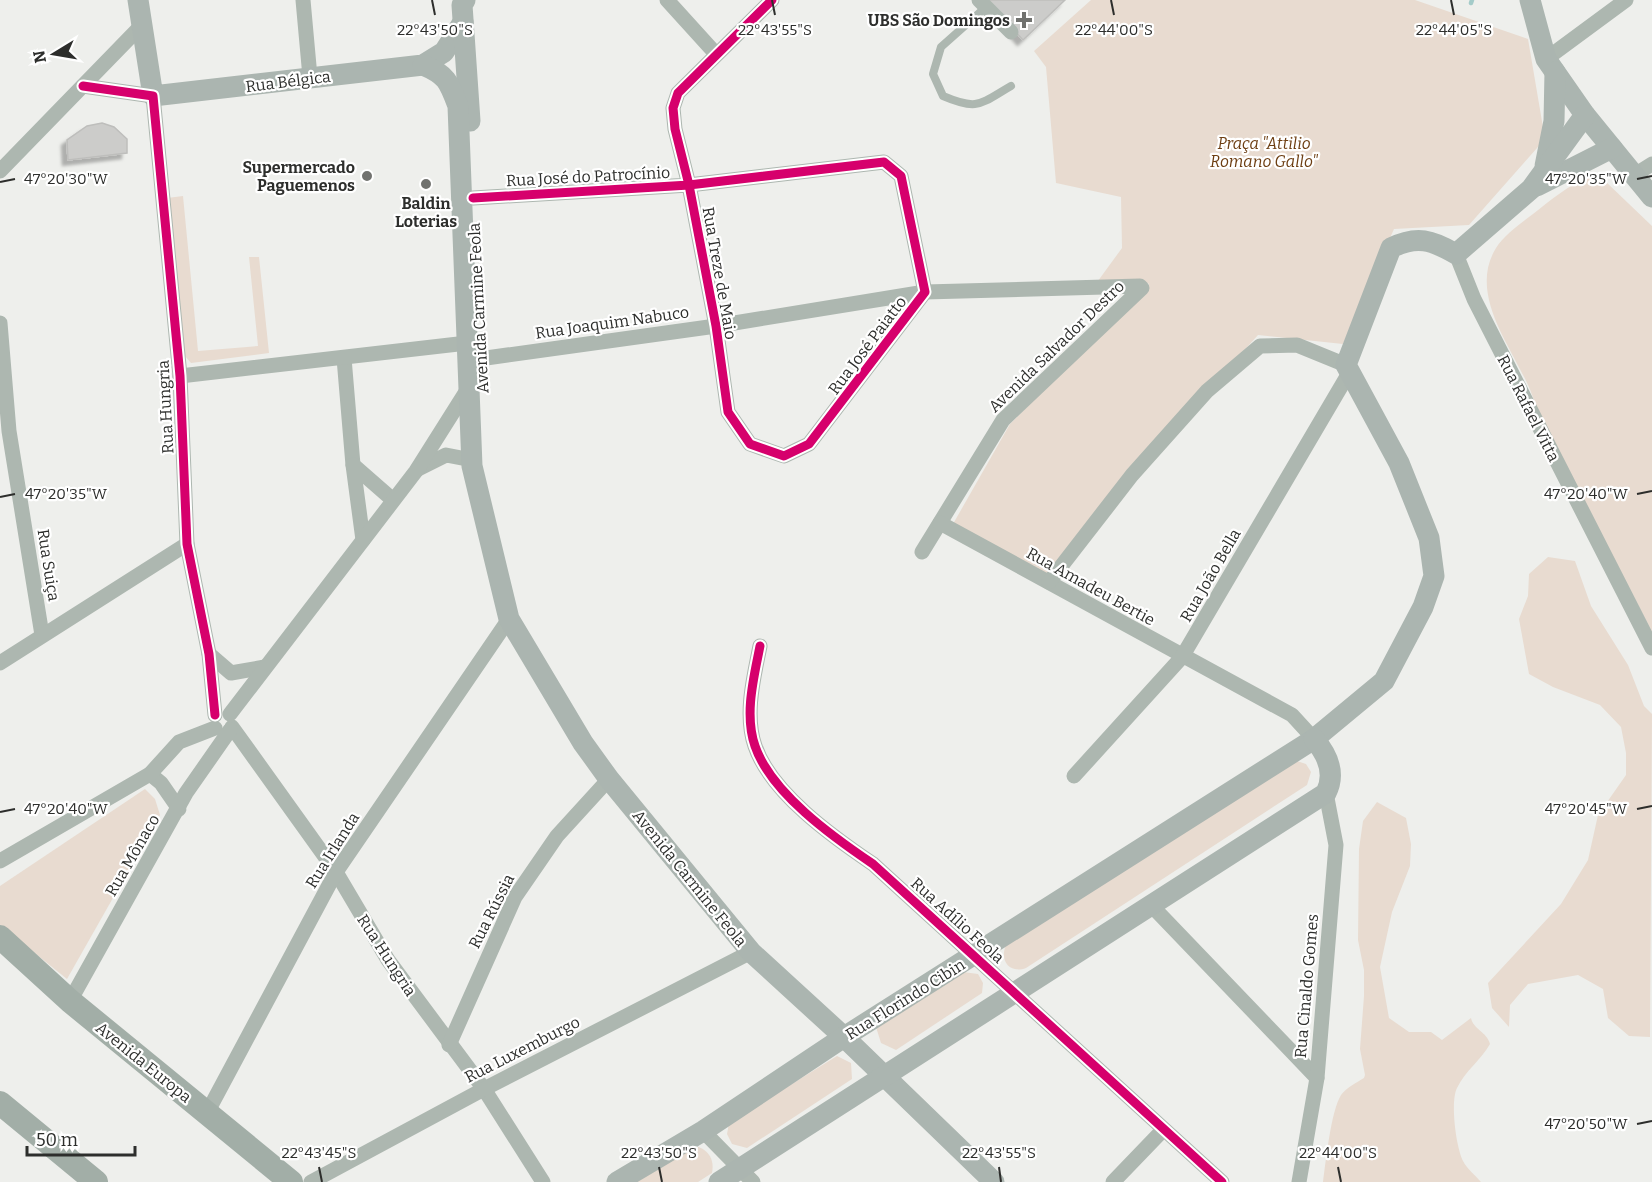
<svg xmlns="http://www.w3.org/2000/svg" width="1652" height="1182" viewBox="0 0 1652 1182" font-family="Bitter,serif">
	<defs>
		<filter id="shadow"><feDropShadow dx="-5.5" dy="5.5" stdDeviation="1.5" flood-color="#0004"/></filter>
	</defs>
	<rect width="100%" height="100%" fill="#eeefec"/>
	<g fill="#e8dbd0">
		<polygon points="1091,0 1415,0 1528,39 1545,139 1469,225 1394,229 1343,344 1258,335 1160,444 1049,582 953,524 1010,424 1149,285 1148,283 1095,285 1122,248 1121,197 1056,183 1046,67 1034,51"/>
		<path d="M1591,177L1604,180L1652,226V632L1539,414C1534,401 1530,387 1523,375C1505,338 1470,290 1496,248C1504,235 1521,223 1533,214C1551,200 1569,184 1591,177Z"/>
		<polygon points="183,196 198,351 258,346 249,257 259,257 269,353 191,363 185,356 167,198"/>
		<polygon points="1548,557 1575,561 1591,606 1628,665 1644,706 1652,714 1650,1037 1629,1036 1608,1018 1603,989 1578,975 1528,984 1510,1005 1509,1027 1492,1008 1488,983 1561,904 1588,860 1598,815 1626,775 1626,753 1621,727 1600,705 1553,687 1529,674 1519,619 1528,596 1529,574"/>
		<path d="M1297,761L1306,764L1311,772L1307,785L1026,968C1010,974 999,961 1006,945Z"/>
		<polygon points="145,789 155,799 160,815 67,979 0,925 0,886"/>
		<path d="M1377,802L1406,818L1411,844L1410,866L1392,912L1380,967L1389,1018L1409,1032H1431L1442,1040L1471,1018C1473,1029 1487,1032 1490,1044C1481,1060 1465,1071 1457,1088C1450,1102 1456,1147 1463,1161C1467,1169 1476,1176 1481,1182H1323C1326,1161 1331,1111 1341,1095C1347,1087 1356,1083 1364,1078L1365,1075L1360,1049L1364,996V970L1358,940L1359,849L1363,821Z"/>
		<polygon points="963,972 978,974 983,983 982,993 896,1050 881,1043 876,1027"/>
		<polygon points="837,1056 851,1063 852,1079 747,1148 732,1144 727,1134 729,1123"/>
		<path d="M692,1145C707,1148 715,1158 712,1173L698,1182H633Z"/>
	</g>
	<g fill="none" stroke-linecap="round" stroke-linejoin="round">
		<polyline stroke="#a4cbc9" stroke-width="4.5" points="1471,3 1472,0"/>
	</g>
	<g fill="#ccccca" stroke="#bebebc" stroke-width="1.5" filter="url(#shadow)">
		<polygon points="987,0 1065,0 1023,40"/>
		<polygon points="102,123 114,127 127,139 127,153 68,160 67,140 87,126"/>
	</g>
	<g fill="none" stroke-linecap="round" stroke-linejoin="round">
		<path stroke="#adb7b0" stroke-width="8" d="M986,7L941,47L933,74L943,96C978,111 980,104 1011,86"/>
		<g stroke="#adb7b0" stroke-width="15">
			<polyline points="303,0 310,77"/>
			<polyline points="667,0 716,54"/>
			<polyline points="979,0 1011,32"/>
			<polyline points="1546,59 1626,0"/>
			<polyline points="83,86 153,96 180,376 187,544 209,654 215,715"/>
			<polyline points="0,171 142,25"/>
			<polyline points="1636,174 1652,164"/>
			<polyline points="473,198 689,185 884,162 901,176 925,292 809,444 784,456 750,444 728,412 716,326 689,185 675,129 673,108 678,93 772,0"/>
			<polyline points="1456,254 1474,299 1652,648"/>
			<polyline points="0,323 9,431 42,635"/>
			<polyline points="344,358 353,465 363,540"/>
			<polyline points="479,359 716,326 925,292 1140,286 1142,288 1003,420 922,552"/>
			<polyline points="180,376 467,343"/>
			<polyline points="353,465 393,500"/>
			<polyline points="418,469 446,455 472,460"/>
			<polyline points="940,523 1292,715 1314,739"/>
			<polyline points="1049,582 1132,475 1207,391 1260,346 1297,345 1346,365"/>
			<path d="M760,646C754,677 744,714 755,746C771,793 833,837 873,864L1222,1182"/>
			<polyline points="209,654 231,673 265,667"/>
			<polyline points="0,663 187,544"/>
			<polyline points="230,714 416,471 469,387"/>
			<polyline points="232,727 336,872 388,960 484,1089 543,1182"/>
			<polyline points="150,774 161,783 179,809"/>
			<polyline points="1074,776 1182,657 1349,373"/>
			<polyline points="0,861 150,774 179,742 215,728"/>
			<polyline points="1150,904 1317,1078"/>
			<polyline points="70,1001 186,793 230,730"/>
			<polyline points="449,1045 515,897 557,836 609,779"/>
			<polyline points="207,1113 336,872 509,619"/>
			<polyline points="703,1131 753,1182"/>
			<polyline points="311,1182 484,1089 751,952"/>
			<polyline points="1113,1182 1163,1130"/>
			<polyline points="1299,1182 1317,1078 1336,845 1326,793"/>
		</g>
		<g stroke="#abb5b0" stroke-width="21">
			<polyline points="138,0 153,96 423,65 444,52 463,22"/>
			<polyline points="465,0 462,5 470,121"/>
			<polyline points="1530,0 1546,59 1585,115 1652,197"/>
			<path d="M423,65C447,75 449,82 458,106L472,466L509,619L583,743L609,779L751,952L844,1037L994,1182"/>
			<polyline points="1545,166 1554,121 1555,72"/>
			<polyline points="1537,186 1612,148"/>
			<path d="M617,1182L703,1131L844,1037L1314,739L1384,681L1423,607L1434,576L1429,538L1399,463L1346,365L1391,248C1417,235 1432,240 1456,254L1531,189L1585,115"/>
			<path d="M719,1182L1326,793C1336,773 1327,754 1314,739"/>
		</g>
		<g stroke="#a2aea7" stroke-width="24">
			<polyline points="0,937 70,1001 291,1182"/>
			<polyline points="0,1103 96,1182"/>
		</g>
		<defs>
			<g id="cycleway">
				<polyline points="83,86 153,96 180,376 187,544 209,654 215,715"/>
				<polyline points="473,198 689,185 884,162 901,176 925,292 809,444 784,456 750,444 728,412 716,326 689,185 675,129 673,108 678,93 772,0"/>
				<path d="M760,646C754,677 744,714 755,746C771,793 833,837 873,864L1222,1182"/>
			</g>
		</defs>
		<use href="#cycleway" stroke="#fff" stroke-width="13"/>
		<use href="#cycleway" stroke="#d6006c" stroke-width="9"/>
	</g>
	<path fill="none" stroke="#2d2e2c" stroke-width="2" d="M432,0L435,15M772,0L775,15M1111,0L1114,15M1451,0L1454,15M1637,179L1652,176M0,182L15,179M1637,494L1652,491M0,497L15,494M1637,809L1652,806M0,812L15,809M1637,1124L1652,1121M319,1167L322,1182M659,1167L662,1182M999,1167L1001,1182M1338,1167L1341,1182"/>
	<g fill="#71726f" stroke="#fff" stroke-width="2">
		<path d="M1021 11h6v6h6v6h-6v6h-6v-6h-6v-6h6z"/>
		<circle cx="367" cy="176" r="6"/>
		<circle cx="426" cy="184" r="6"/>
	</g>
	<g text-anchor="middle" stroke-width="4.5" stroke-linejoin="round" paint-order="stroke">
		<g font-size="16" font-weight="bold" fill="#2d2e2c" stroke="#fff" text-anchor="end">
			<text x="1010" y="26">UBS São Domingos</text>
			<text x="355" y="173">Supermercado<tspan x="355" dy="18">Paguemenos</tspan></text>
			<text x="426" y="209" text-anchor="middle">Baldin<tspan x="426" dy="18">Loterias</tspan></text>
		</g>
		<g font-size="16" fill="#2d2e2c" stroke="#fff">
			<text transform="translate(288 81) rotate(-7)" y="6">Rua Bélgica</text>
			<text transform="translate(588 176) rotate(-3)" y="6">Rua José do Patrocínio</text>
			<text transform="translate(720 273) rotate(80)" y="6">Rua Treze de Maio</text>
			<text transform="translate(478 308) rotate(-93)" y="6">Avenida Carmine Feola</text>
			<text transform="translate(612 322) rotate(-8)" y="6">Rua Joaquim Nabuco</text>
			<text transform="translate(867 345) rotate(-53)" y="6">Rua José Paiatto</text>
			<text transform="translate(1056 346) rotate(-44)" y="6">Avenida Salvador Destro</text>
			<text transform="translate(165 407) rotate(-93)" y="6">Rua Hungria</text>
			<text transform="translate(1529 408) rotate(63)" y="6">Rua Rafael Vitta</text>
			<text transform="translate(49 565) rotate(81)" y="6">Rua Suiça</text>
			<text transform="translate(1210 575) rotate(-60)" y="6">Rua João Bella</text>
			<text transform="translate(1091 586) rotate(29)" y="6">Rua Amadeu Bertie</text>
			<text transform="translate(332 850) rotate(-58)" y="6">Rua Irlanda</text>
			<text transform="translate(132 855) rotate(-60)" y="6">Rua Mônaco</text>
			<text transform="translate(690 878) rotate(51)" y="6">Avenida Carmine Feola</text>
			<text transform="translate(491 911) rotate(-63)" y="6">Rua Rússia</text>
			<text transform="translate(958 920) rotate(42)" y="6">Rua Adílio Feola</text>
			<text transform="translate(387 955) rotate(57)" y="6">Rua Hungria</text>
			<text transform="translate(1306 986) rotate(-85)" y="6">Rua Cinaldo Gomes</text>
			<text transform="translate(905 999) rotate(-32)" y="6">Rua Florindo Cibin</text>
			<text transform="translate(522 1049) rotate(-27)" y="6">Rua Luxemburgo</text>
			<text transform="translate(144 1062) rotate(39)" y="6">Avenida Europa</text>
		</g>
		<g font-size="16" font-style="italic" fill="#6d3e12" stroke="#fff">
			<text x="1264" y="149">Praça "Attilio<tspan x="1264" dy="18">Romano Gallo"</tspan></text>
		</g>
	</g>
	<g font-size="15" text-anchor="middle" fill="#2d2e2c" stroke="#fff" stroke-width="4.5" stroke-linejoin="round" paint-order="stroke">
		<text x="435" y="35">22°43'50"S</text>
		<text x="775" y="35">22°43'55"S</text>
		<text x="1114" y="35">22°44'00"S</text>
		<text x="1454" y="35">22°44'05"S</text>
		<text x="1586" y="184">47°20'35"W</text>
		<text x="66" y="184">47°20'30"W</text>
		<text x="1586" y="499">47°20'40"W</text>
		<text x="66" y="499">47°20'35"W</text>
		<text x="1586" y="814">47°20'45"W</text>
		<text x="66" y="814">47°20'40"W</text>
		<text x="1586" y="1129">47°20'50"W</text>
		<text x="319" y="1158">22°43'45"S</text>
		<text x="659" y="1158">22°43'50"S</text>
		<text x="999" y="1158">22°43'55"S</text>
		<text x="1338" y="1158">22°44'00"S</text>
	</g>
	<g transform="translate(54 54) rotate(259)" stroke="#ffffff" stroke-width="4.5" paint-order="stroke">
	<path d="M0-4.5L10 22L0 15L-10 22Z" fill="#2d2e2c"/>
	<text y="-9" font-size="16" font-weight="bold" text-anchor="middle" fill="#2d2e2c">N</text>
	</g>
	<path d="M27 1146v9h108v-9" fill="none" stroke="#2d2e2c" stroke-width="3"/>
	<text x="36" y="1146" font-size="18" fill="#2d2e2c" stroke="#ffffff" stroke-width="4.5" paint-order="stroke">50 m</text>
</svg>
